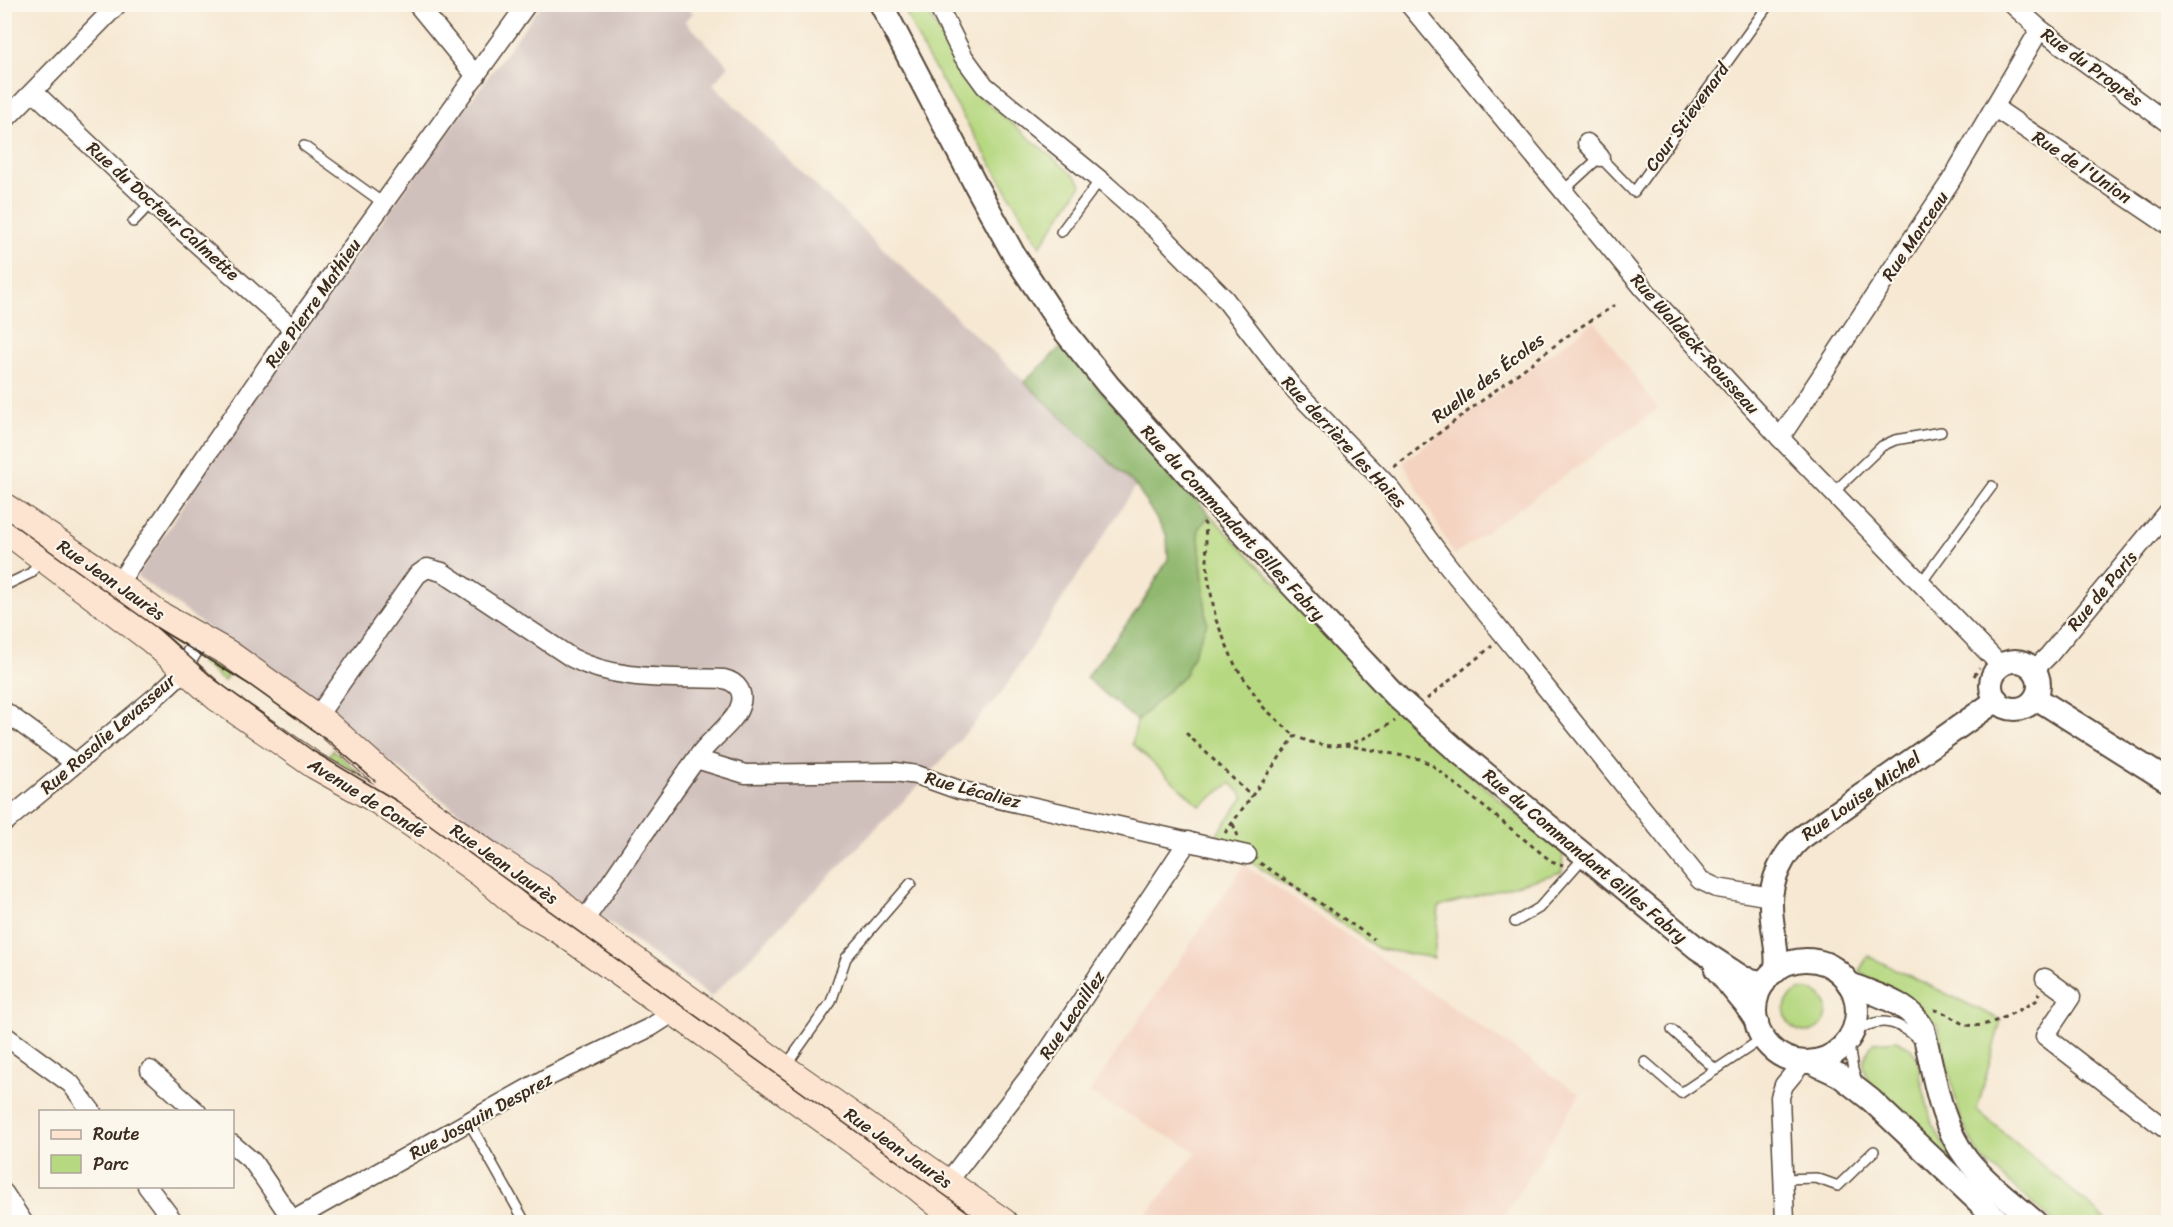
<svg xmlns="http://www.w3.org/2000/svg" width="2173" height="1227" viewBox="0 0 2173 1227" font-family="Sriracha,sans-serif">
	<rect width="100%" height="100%" fill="#fbf7ec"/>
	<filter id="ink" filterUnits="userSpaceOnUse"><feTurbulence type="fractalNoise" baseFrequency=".0167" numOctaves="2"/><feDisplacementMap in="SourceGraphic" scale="12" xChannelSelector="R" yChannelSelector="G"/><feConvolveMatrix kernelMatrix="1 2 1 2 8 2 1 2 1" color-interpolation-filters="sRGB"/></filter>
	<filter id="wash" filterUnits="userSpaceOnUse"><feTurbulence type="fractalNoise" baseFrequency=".008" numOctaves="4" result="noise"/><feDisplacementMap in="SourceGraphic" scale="24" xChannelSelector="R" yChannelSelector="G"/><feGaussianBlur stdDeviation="1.35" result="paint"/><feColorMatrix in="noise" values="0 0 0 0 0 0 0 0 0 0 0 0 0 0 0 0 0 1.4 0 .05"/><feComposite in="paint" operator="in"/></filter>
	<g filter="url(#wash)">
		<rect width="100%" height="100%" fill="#f6e8d2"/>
		<g fill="#f4d3c1">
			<polygon points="1595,321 1658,409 1454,555 1403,462"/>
			<polygon points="1244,865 1580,1094 1501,1222 1140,1222 1197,1152 1089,1093"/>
		</g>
		<polygon fill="#d0c0bc" points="541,5 686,5 693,13 685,21 729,66 713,84 797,168 1136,486 1002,692 928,776 711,997 137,576 278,362"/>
		<g fill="#b6d880" stroke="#78814f" stroke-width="1.5">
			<polygon points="902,5 923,5 976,93 1078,179 1081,185 1040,246 924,51"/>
			<polygon points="1210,515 1428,740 1563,852 1562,872 1439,907 1434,958 1379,949 1215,837 1244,797 1231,783 1200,806 1132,744 1137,721 1185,674 1207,623 1198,528"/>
			<polygon points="203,659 228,674 224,681 201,663"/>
			<polygon points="333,750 361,774 360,775 328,756"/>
			<polygon points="1868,956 2001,1020 1977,1110 2109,1222 2054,1222 1979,1156 1961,1120 1937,1025 1918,1009 1859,971"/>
			<circle cx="1806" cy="1011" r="21"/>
			<path d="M1896,1040L1910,1047L1918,1060L1921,1080L1932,1124L1961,1173L1872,1089C1862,1068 1860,1061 1874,1042Z"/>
		</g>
		<polygon fill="#90b86e" stroke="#667146" stroke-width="1.5" points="1062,346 1210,515 1198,529 1207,623 1185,674 1137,721 1086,678 1143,602 1168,559 1167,536 1136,486 1024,382"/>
	</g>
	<g filter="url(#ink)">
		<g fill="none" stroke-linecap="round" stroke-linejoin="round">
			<defs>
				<g id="service">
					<polyline points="304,146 383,203"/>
					<polyline points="1562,192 1600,157 1634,192 1769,4"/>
					<polyline points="133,222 151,203"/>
					<polyline points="1061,232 1100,180"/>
					<polyline points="1833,493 1882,446 1895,440 1941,432"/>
					<polyline points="1921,583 1992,486"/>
					<polyline points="4,586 31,573 40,560"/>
					<polyline points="1515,922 1539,908 1585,856"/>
					<polyline points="1672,1030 1716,1070"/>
					<path d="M1850,1035C1877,1016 1896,1018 1920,1041"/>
					<polyline points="1848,1039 1853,1070 1857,1081"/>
					<polyline points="1645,1062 1681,1093 1763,1038"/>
					<polyline points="785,1067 831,1002 846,958 911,883"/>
					<polyline points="469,1122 525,1222"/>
					<polyline points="1783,1179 1816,1178 1838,1186 1874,1151"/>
				</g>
				<g id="minor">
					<polyline points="417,4 476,76"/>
					<polyline points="937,4 963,56 985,86 1106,185 1157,230 1224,298 1294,389 1390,488 1446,563 1700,880 1717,888 1771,897"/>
					<polyline points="1409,4 1645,290 1780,438 2001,666"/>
					<polyline points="2012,4 2040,29 2168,123"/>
					<polyline points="34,92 151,203 293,329"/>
					<polyline points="1995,108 2168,225"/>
					<polyline points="4,121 118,4"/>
					<polyline points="1587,143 1600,157"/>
					<polyline points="1780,438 1950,182 2040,29"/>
					<polyline points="111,594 293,329 527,4"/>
					<polyline points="2034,670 2049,655 2168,511"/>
					<polyline points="4,711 75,763"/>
					<path d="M317,717L417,575L427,568L442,572L572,658C618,682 674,677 724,679C737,682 745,692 740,706C735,723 710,739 699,755C659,810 622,867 583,922"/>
					<polyline points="696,759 745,774 895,772 917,775 959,790 1247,855"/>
					<polyline points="4,823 159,694 175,679 201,638"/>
					<polyline points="2045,978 2071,997 2045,1036 2168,1131"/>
					<polyline points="4,1035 71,1084 92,1112"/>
					<polyline points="150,1070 197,1112"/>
					<polyline points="232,1144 253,1162 293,1221"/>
					<polyline points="947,1183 1042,1060 1188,841"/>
					<polyline points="147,1186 174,1222"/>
					<polyline points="4,1193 23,1222"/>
					<polyline points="290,1222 550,1076 651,1027 665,1018 676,1002"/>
					<polyline points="1785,1222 1780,1097 1784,1085 1803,1062"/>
				</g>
				<g id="tertiary">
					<polyline points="881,4 975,184 1014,255 1063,329 1108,385 1204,492 1398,698 1454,748 1697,948 1743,978 1764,983"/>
					<circle cx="2015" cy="685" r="24"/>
					<polyline points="2036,698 2168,781"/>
					<circle cx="1806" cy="1011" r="51"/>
					<polyline points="1716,969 1745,1004 1757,1022"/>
					<path d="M1776,971C1779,947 1771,928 1771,905C1770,881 1783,854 1801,838L1997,700"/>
					<path d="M1848,983C1874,995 1909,1001 1923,1029C1934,1072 1939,1123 1967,1159C1986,1183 2012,1202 2035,1222"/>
					<polyline points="1811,1062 1839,1075 1871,1100 2000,1222"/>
				</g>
				<g id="secondary">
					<polyline points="4,506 95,567 157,613 228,653 327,724 396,786 421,806 490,855 544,889 583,922 785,1068 1004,1222"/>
					<polyline points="4,529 150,639 217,698 315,766 376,800 413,825 482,875 523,910 560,931 671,1010 918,1188 959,1222"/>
				</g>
			</defs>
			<use href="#service" stroke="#574639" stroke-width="12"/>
			<use href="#minor" stroke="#574639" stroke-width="21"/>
			<use href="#tertiary" stroke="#574639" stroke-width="26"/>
			<use href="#secondary" stroke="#574639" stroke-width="28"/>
			<g stroke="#574639" stroke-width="3" stroke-dasharray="4.5 4.5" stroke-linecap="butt">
				<polyline points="1394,467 1574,331 1615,305"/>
				<polyline points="1203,522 1205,524 1208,577 1216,620 1235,665 1264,708 1295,736"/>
				<polyline points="1974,676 1979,668"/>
				<polyline points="1427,699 1492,646"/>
				<polyline points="1186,733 1252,797"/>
				<polyline points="1345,745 1420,759 1432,765 1551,861 1563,865"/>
				<polyline points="1233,824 1238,836"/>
				<path d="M1225,833L1295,736C1338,755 1356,744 1395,721"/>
				<polyline points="1260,863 1374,939"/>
				<path d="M1934,1010C1946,1011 1953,1020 1964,1024C1984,1032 2018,1010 2036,1001L2039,993"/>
			</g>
			<use href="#service" stroke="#fff" stroke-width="9"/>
			<use href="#minor" stroke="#fff" stroke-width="18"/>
			<use href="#tertiary" stroke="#fff" stroke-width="22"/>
			<use href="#secondary" stroke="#fde4d0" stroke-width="26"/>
			<g stroke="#3b2a1e" stroke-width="1.5">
				<polyline points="4,518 157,628 250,685 331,743 375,781"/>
				<polyline points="157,628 214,679 313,751 397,801 982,1222"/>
			</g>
		</g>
	</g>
	<g text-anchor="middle" stroke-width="4.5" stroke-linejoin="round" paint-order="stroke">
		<g font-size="18" fill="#3b2a1e" stroke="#fbf7ec">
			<text transform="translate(2092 67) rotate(36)" y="6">Rue du Progrès</text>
			<text transform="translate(1687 117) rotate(-54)" y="6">Cour Stievenard</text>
			<text transform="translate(2082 167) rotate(34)" y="6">Rue de l'Union</text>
			<text transform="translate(163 211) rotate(42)" y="6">Rue du Docteur Calmette</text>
			<text transform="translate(1915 236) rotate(-56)" y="6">Rue Marceau</text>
			<text transform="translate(313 303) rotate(-55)" y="6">Rue Pierre Mathieu</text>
			<text transform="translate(1695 344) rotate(48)" y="6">Rue Waldeck-Rousseau</text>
			<text transform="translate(1488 378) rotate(-37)" y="6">Ruelle des Écoles</text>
			<text transform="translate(1344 442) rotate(47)" y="6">Rue derrière les Haies</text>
			<text transform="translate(1233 523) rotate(47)" y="6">Rue du Commandant Gilles Fabry</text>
			<text transform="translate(111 580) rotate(35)" y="6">Rue Jean Jaurès</text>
			<text transform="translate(2102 591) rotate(-50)" y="6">Rue de Paris</text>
			<text transform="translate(108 734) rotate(-41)" y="6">Rue Rosalie Levasseur</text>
			<text transform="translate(973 790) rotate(15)" y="6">Rue Lécaliez</text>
			<text transform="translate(1861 796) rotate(-35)" y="6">Rue Louise Michel</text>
			<text transform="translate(367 798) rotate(32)" y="6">Avenue de Condé</text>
			<text transform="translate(1585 856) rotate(40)" y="6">Rue du Commandant Gilles Fabry</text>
			<text transform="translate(504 864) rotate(35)" y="6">Rue Jean Jaurès</text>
			<text transform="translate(1072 1015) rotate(-56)" y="6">Rue Lecaillez</text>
			<text transform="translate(481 1116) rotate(-29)" y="6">Rue Josquin Desprez</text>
			<text transform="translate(898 1148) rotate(35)" y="6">Rue Jean Jaurès</text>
		</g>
	</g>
	<rect width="2173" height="1227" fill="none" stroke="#fbf7ec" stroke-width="24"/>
	<rect x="39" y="1110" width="195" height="78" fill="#fbf7ec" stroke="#aea59a" stroke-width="1.5"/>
	<rect x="51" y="1130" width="30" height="9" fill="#fde4d0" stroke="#aea59a" stroke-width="1.5"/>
	<text x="93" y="1140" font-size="18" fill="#3b2a1e">Route</text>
	<rect x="51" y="1155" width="30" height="18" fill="#b6d880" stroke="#aea59a" stroke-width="1.5"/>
	<text x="93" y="1170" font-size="18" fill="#3b2a1e">Parc</text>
</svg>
